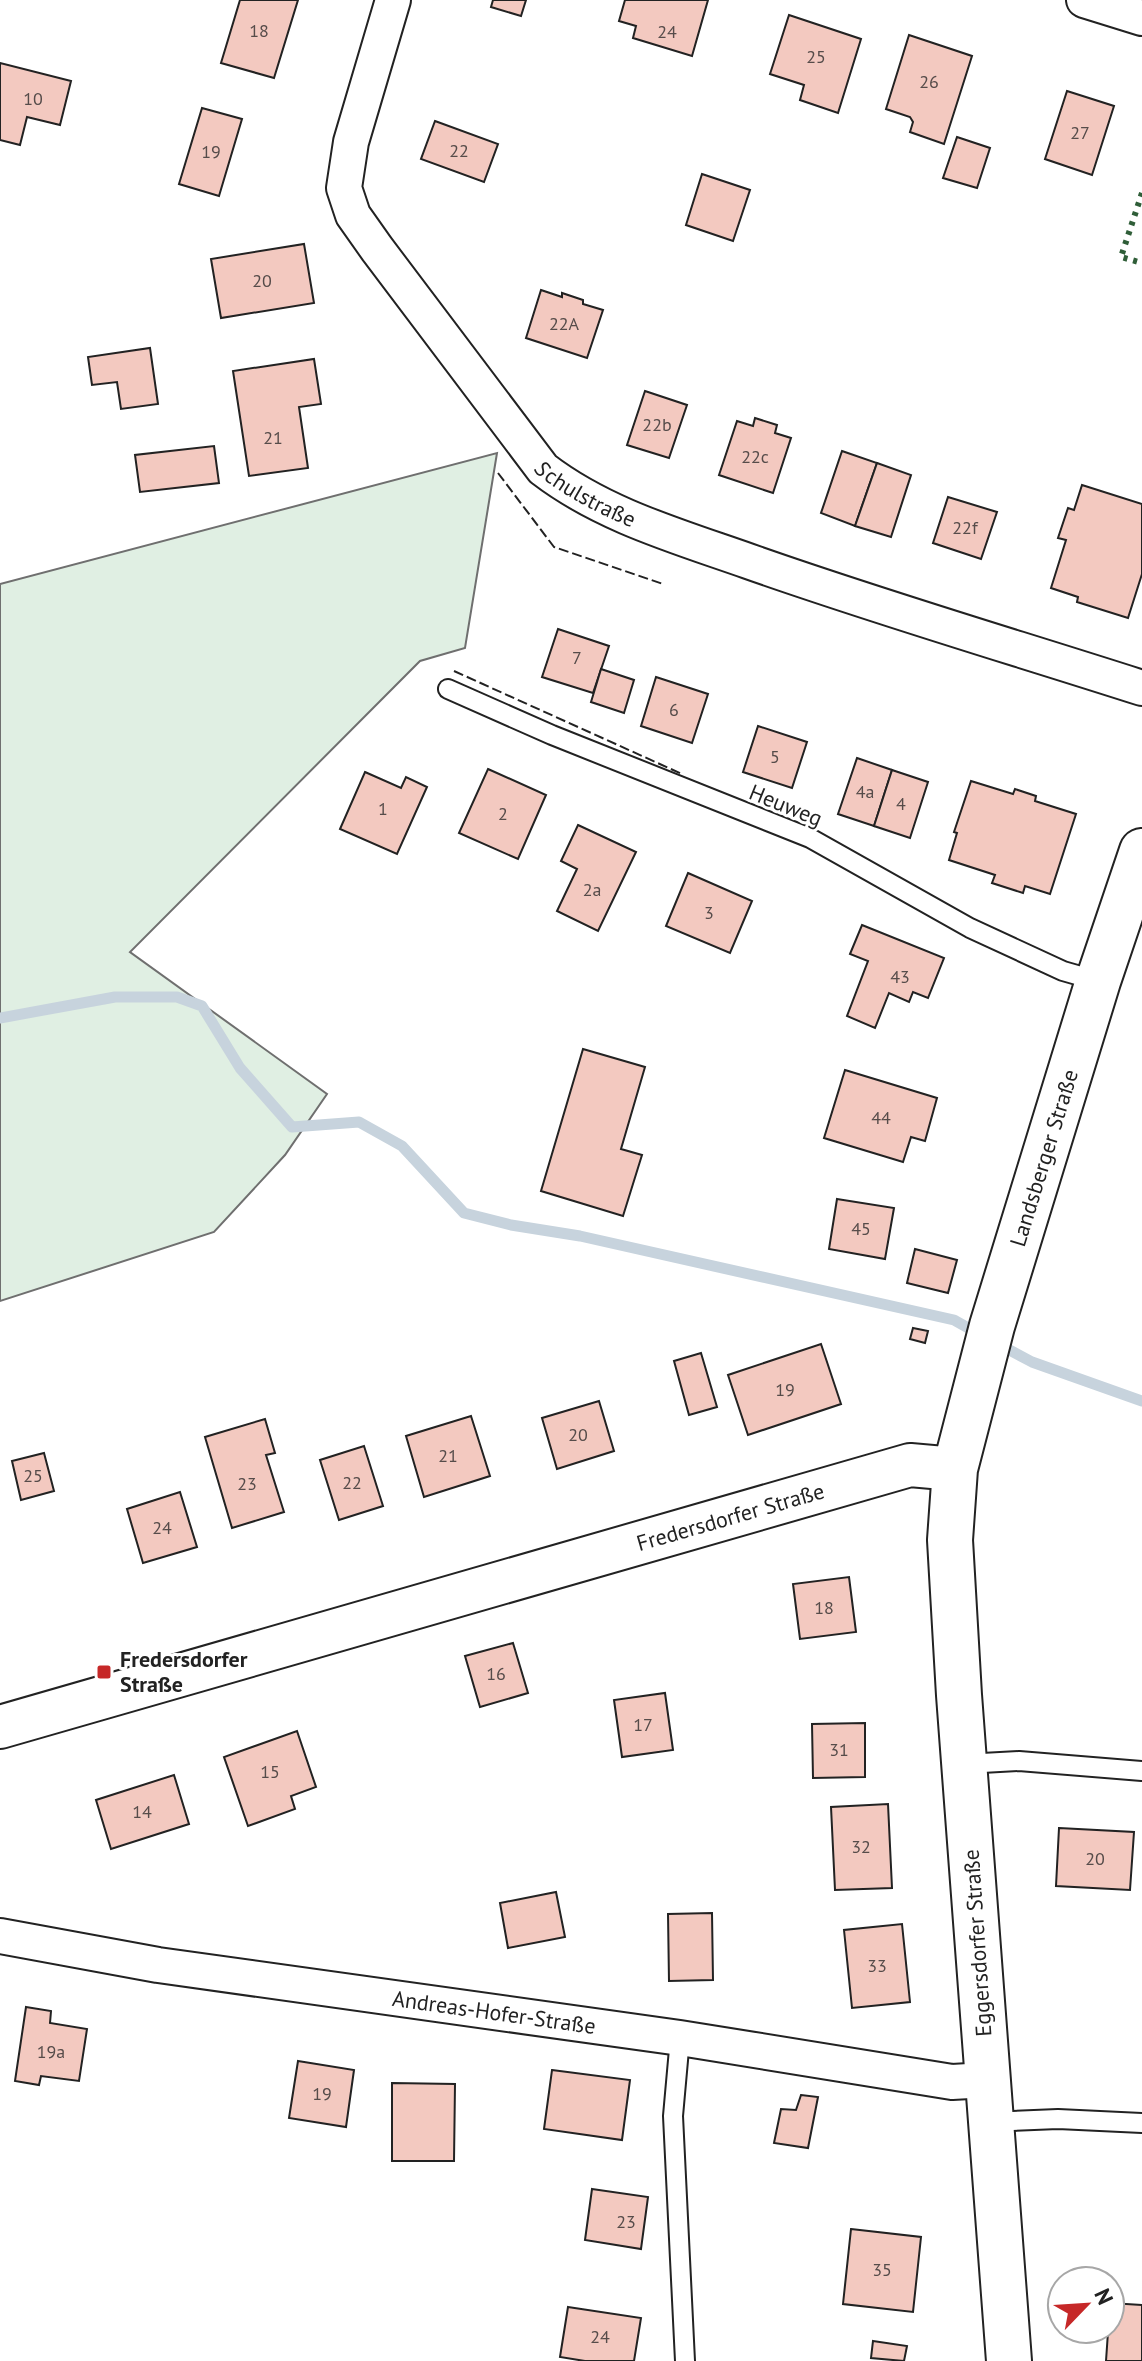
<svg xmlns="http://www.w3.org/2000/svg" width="1142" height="2361" viewBox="0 0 1142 2361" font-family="'PT Sans',sans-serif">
	<rect width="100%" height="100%" fill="#fff"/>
	<polygon fill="#e0efe3" stroke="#6f6f6f" stroke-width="2" points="497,453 465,648 420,661 130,952 327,1094 285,1155 214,1232 0,1301 0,584"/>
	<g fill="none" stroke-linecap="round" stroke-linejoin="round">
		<g stroke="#c7d3dd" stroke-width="11">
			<polyline points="0,1018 115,997 177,997 202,1006 240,1068 292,1127 359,1122 402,1146 464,1213 511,1225 580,1236 954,1320 979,1334"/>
			<polyline points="998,1344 1032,1362 1142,1401"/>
		</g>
	</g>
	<g fill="#f3c9c0" stroke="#222" stroke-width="2">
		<polygon points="240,0 298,0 274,78 221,63"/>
		<polygon points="493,0 526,0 521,16 491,7"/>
		<polygon points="625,0 708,0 692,56 633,38 636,26 619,21"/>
		<polygon points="789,15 861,39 838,113 800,100 804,85 770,74"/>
		<polygon points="909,35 972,56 944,144 910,132 913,122 910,117 886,109"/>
		<polygon points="0,63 71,81 60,125 27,117 20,145 0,140"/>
		<polygon points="1067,91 1114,106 1092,175 1045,159"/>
		<polygon points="202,108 242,119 219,196 179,184"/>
		<polygon points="435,121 498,144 484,182 421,159"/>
		<polygon points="957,137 990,148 977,188 943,178"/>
		<polygon points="702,174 750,190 733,241 686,225"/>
		<polygon points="304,244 314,303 221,318 211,259"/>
		<polygon points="541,290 562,297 562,293 583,300 583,304 603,310 587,358 526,338"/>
		<polygon points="150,348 158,404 121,409 117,382 92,385 88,357"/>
		<polygon points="314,359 321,404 299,407 308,468 249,476 233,371"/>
		<polygon points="645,391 687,405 669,458 627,445"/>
		<polygon points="755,418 777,425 775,433 791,438 773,493 719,475 737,421 753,426"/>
		<polygon points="214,446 219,483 140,492 135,455"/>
		<polygon points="842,451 877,463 855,526 821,513"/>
		<polygon points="877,463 911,475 891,537 855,526"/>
		<polygon points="1082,485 1142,504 1142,574 1128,618 1077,602 1078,597 1051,588 1066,540 1058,538 1068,508 1074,510"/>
		<polygon points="948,497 997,512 981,559 933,543"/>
		<polygon points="558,629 609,646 593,693 542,677"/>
		<polygon points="601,669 634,680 624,713 591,702"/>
		<polygon points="656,677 708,694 692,743 641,726"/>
		<polygon points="758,726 807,742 792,788 743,772"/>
		<polygon points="857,758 892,770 874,826 838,814"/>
		<polygon points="488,769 546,795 518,859 459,833"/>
		<polygon points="892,770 928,782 910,838 874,826"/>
		<polygon points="365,772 401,788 406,777 427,787 397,854 340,829"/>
		<polygon points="971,781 1013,794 1015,789 1036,796 1035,801 1076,814 1050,894 1025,886 1023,893 992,883 995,875 949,860 957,833 954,832"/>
		<polygon points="578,825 636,852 598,931 557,911 577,869 561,861"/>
		<polygon points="688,873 752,901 730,953 666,926"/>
		<polygon points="862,925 944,958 928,998 913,992 909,1002 889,993 875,1028 847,1016 868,961 850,954"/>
		<polygon points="583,1049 645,1067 621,1149 642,1155 623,1216 541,1191"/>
		<polygon points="845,1070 937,1098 925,1141 911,1137 903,1162 824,1138"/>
		<polygon points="837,1199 894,1208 885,1259 829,1249"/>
		<polygon points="915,1249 957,1260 948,1293 907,1283"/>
		<polygon points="913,1328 928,1331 925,1343 910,1339"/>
		<polygon points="821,1344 841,1404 748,1435 728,1375"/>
		<polygon points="701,1353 717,1407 689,1415 674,1361"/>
		<polygon points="599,1401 614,1451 557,1469 542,1418"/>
		<polygon points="471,1416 490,1476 424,1497 406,1436"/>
		<polygon points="265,1419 275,1453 266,1455 284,1512 232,1528 205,1437"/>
		<polygon points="364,1446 383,1506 339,1520 320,1460"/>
		<polygon points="44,1453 54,1491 21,1500 12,1461"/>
		<polygon points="180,1492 197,1547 143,1563 127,1509"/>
		<polygon points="849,1577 856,1632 800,1639 793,1584"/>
		<polygon points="513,1643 528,1693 480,1707 465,1656"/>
		<polygon points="665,1693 673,1750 622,1757 614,1700"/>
		<polygon points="865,1723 865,1777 813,1778 812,1724"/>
		<polygon points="297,1731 316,1787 291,1796 295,1809 248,1826 224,1757"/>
		<polygon points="174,1775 189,1824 111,1849 96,1800"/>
		<polygon points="888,1804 892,1888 835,1890 831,1807"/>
		<polygon points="1059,1828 1134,1832 1130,1890 1056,1886"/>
		<polygon points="556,1892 565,1937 508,1948 500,1903"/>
		<polygon points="712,1913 713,1980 669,1981 668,1914"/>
		<polygon points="902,1924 910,2002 852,2008 844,1930"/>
		<polygon points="26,2007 51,2011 50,2023 87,2029 79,2081 41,2076 39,2085 15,2081"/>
		<polygon points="298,2061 354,2070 346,2127 289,2118"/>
		<polygon points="552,2070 630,2080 622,2140 544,2129"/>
		<polygon points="392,2083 455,2084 454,2161 392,2161"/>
		<polygon points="801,2095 818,2097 808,2148 774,2143 781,2109 796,2110"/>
		<polygon points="592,2189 648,2197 641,2249 585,2240"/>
		<polygon points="851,2229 921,2237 913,2312 843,2304"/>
		<polygon points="1110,2303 1142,2305 1142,2361 1106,2361"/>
		<polygon points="568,2307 641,2318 634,2361 585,2361 560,2357"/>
		<polygon points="873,2341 907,2346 904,2361 871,2358"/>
	</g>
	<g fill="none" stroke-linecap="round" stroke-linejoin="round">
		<defs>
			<g id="service">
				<polyline points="448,689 552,735 810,838 970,928 1063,971 1098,981"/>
				<polyline points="964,1764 1019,1761 1142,1771"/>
				<polyline points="680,2038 673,2116 685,2361"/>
				<polyline points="990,2122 1058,2119 1142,2123"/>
			</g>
			<g id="minor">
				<path id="s1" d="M393,0L351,142L344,188L353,215L377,249L543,469C603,515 677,536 748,561C878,607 1011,646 1142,688"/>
				<polyline points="1084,0 1142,18"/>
				<path id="s2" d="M0,1936L158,1965L680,2038L952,2082L987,2080"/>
			</g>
			<g id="tertiary">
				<path id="s3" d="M0,1727L910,1465L955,1469"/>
			</g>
			<g id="secondary">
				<path id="s4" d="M1009,2361L959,1695L950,1540L955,1469L992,1326L1098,981L1142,851"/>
			</g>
		</defs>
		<use href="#service" stroke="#222" stroke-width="22"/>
		<use href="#minor" stroke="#222" stroke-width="38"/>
		<use href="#tertiary" stroke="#222" stroke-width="46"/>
		<use href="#secondary" stroke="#222" stroke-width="48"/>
		<use href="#service" stroke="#fff" stroke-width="18"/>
		<use href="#minor" stroke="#fff" stroke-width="34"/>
		<use href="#tertiary" stroke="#fff" stroke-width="42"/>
		<use href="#secondary" stroke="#fff" stroke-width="44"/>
		<polyline stroke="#2f5e38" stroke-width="6" stroke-dasharray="4 6" stroke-linecap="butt" points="1142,193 1121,257 1142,263"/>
		<g stroke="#222" stroke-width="2" stroke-dasharray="10 4" stroke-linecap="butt">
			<polyline points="498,473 554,547 663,584"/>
			<polyline points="454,671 682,774"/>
		</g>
	</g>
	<rect fill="#c62828" stroke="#fff" stroke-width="3" x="96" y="1664" width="16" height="16" rx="4"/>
	<g text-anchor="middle" stroke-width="6" stroke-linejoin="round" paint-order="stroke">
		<g font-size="18" fill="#564c4a">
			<text x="259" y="37">18</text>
			<text x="667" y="38">24</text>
			<text x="816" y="63">25</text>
			<text x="929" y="88">26</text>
			<text x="33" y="105">10</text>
			<text x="1080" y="139">27</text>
			<text x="459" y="157">22</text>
			<text x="211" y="158">19</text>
			<text x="262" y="287">20</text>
			<text x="564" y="330">22A</text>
			<text x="657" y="431">22b</text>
			<text x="273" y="444">21</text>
			<text x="755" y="463">22c</text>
			<text x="965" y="534">22f</text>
			<text x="577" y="664">7</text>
			<text x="674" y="716">6</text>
			<text x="775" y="763">5</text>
			<text x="865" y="798">4a</text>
			<text x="901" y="810">4</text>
			<text x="383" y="815">1</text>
			<text x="503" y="820">2</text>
			<text x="592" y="896">2a</text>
			<text x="709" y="919">3</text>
			<text x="900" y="983">43</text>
			<text x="881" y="1124">44</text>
			<text x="861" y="1235">45</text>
			<text x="785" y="1396">19</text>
			<text x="578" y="1441">20</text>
			<text x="448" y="1462">21</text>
			<text x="33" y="1482">25</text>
			<text x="352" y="1489">22</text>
			<text x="247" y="1490">23</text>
			<text x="162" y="1534">24</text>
			<text x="824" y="1614">18</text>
			<text x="496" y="1680">16</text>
			<text x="643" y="1731">17</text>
			<text x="839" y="1756">31</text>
			<text x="270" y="1778">15</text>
			<text x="142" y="1818">14</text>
			<text x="861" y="1853">32</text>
			<text x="1095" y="1865">20</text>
			<text x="877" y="1972">33</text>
			<text x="51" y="2058">19a</text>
			<text x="322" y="2100">19</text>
			<text x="626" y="2228">23</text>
			<text x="882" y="2276">35</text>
			<text x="600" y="2343">24</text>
		</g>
		<g font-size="22" fill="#222" stroke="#fff">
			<text dy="8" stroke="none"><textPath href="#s1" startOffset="590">Schulstraße</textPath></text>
			<text transform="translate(786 805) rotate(22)" y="8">Heuweg</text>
			<text dy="8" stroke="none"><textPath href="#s4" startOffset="1218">Landsberger Straße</textPath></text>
			<text dy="8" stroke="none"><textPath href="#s3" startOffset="760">Fredersdorfer Straße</textPath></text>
			<text transform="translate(977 1943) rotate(-94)" y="8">Eggersdorfer Straße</text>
			<text dy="8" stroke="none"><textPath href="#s2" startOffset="500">Andreas-Hofer-Straße</textPath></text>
		</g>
		<g font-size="22" font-weight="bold" fill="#222" stroke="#fff" text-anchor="start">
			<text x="120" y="1667">Fredersdorfer<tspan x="120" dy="25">Straße</tspan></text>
		</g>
	</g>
	<g transform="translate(1086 2305) rotate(65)"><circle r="38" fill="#ffffff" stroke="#a7a7a7" stroke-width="2"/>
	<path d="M0-6L14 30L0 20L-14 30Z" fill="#c62828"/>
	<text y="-12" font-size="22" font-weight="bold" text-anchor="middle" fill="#222222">N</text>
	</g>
</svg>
